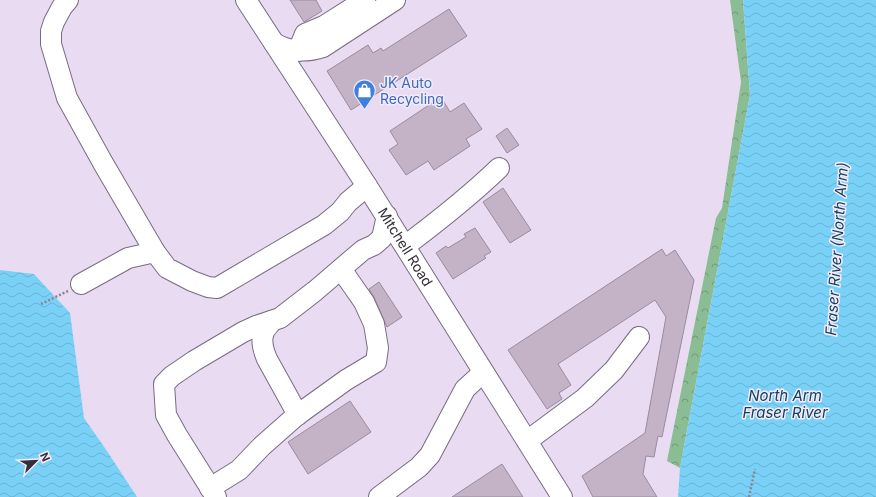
<svg xmlns="http://www.w3.org/2000/svg" width="876" height="497" viewBox="0 0 876 497" font-family="Inter,sans-serif">
	<defs>
		<pattern id="forest-crowns" width="20" height="18" patternUnits="userSpaceOnUse"><rect width="20" height="18" fill="#8bbd95"/><path d="M2 6a3 3 0 1 1 6 0M12 15a3 3 0 1 1 6 0" fill="none" stroke="#729a7b"/></pattern>
		<pattern id="water-waves" width="16" height="10" patternUnits="userSpaceOnUse"><rect width="16" height="10" fill="#7ad1f7"/><path d="M0 5q4-4 8 0t8 0" fill="none" stroke="#6ab4d4"/></pattern>
	</defs>
	<rect width="100%" height="100%" fill="#e9dbf2"/>
	<polygon fill="url(#forest-crowns)" points="730,0 743,0 750,95 680,468 667,461 716,218 722,208 741,82"/>
	<g fill="url(#water-waves)">
		<polygon points="743,0 876,0 876,497 678,497 680,468 750,95"/>
		<polygon points="0,270 34,274 70,313 84,418 107,451 137,497 0,497"/>
	</g>
	<g fill="#c4b3c7" stroke="#9b8b9e">
		<polygon points="290,0 316,0 322,11 304,22"/>
		<polygon points="449,9 467,36 351,110 327,71 368,45 373,53 381,48 383,51"/>
		<polygon points="441,97 450,112 464,103 482,129 466,139 470,146 434,170 428,161 406,175 389,150 398,144 390,131"/>
		<polygon points="507,128 519,145 507,153 496,136"/>
		<polygon points="503,188 531,230 510,243 483,202"/>
		<polygon points="475,228 491,252 484,256 486,258 453,279 436,253 446,246 448,248 466,237 464,234"/>
		<polygon points="662,249 666,256 675,250 694,280 662,437 658,436 654,457 646,456 643,474 657,497 593,497 582,476 645,433 666,317 655,300 558,364 571,385 559,393 562,399 547,409 508,350"/>
		<polygon points="379,282 402,317 387,327 374,297 369,289"/>
		<polygon points="350,401 371,432 308,474 288,442"/>
		<polygon points="502,464 523,497 452,497"/>
	</g>
	<g fill="none" stroke-linecap="round" stroke-linejoin="round">
		<defs>
			<g id="minor">
				<polyline points="68,0 62,7 54,22 51,31 51,44 67,98 103,163 155,252 167,268 192,281 208,287 217,288 324,225 340,212 348,202 367,186"/>
				<path id="s1" d="M246,0L367,186L562,497"/>
				<path d="M274,43C290,52 305,53 323,47L395,0"/>
				<polyline points="298,51 305,34 324,26 365,0"/>
				<path d="M405,246C437,222 470,196 499,168"/>
				<polyline points="81,284 128,258 155,252"/>
				<path d="M272,321C269,325 265,329 264,332C260,341 264,352 267,359L298,415"/>
				<polyline points="527,441 585,398 614,370 639,337"/>
				<polyline points="210,488 239,470 262,446 296,416 346,380 376,362 378,348 374,324 364,302 341,269"/>
				<polyline points="216,497 177,435 166,415 164,384 172,376 194,361 243,332 256,326 280,318 315,291 363,250 374,245 382,238 387,216"/>
				<polyline points="379,497 419,467 430,455 465,389 477,378 484,373"/>
			</g>
		</defs>
		<use href="#minor" stroke="#786c81" stroke-width="22"/>
		<g stroke="#8c8292" stroke-width="2.5" stroke-dasharray="2 2" stroke-linecap="butt">
			<polyline points="41,304 68,291"/>
			<polyline points="749,497 755,469"/>
		</g>
		<use href="#minor" stroke="#fff" stroke-width="20"/>
	</g>
	<defs>
		<symbol id="shop-pin" viewBox="-11 -11 22 30"><path d="M0 17L-7.5 6A9.5 9.5 0 1 1 7.5 6Z" fill="#3f7fe0" stroke="#f4eafc"/><path d="M-5-2.5h2.3a2.7 3.5 0 0 1 5.4 0H5L5.5 6h-11ZM-1.5-2.5h3a1.5 2.3 0 0 0-3 0Z" fill="#fff"/></symbol>
	</defs>
	<g fill-rule="evenodd">
		<use href="#shop-pin" x="352" y="78" width="25" height="34"/>
	</g>
	<g text-anchor="middle" stroke-width="3" stroke-linejoin="round" paint-order="stroke">
		<g font-size="14" fill="#366cbe" stroke="#f4eafc" text-anchor="start">
			<text x="380" y="88">JK Auto<tspan x="380" dy="16">Recycling</tspan></text>
		</g>
		<g font-size="14" fill="#352f38" stroke="#f4eafc">
			<text dy="5" stroke="none"><textPath href="#s1" startOffset="294">Mitchell Road</textPath></text>
		</g>
		<g font-size="15" font-style="italic" fill="#114457" stroke="#f4eafc">
			<text transform="translate(837 249) rotate(-86)" y="5">Fraser River (North Arm)</text>
			<text x="785" y="401">North Arm<tspan x="785" dy="17">Fraser River</tspan></text>
		</g>
	</g>
	<g transform="translate(36 461) rotate(66)" stroke="#f4eafc" stroke-width="3" paint-order="stroke">
	<path d="M0-3L7 15L0 10L-7 15Z" fill="#352f38"/>
	<text y="-6" font-size="11" font-weight="bold" text-anchor="middle" fill="#352f38">N</text>
	</g>
</svg>
